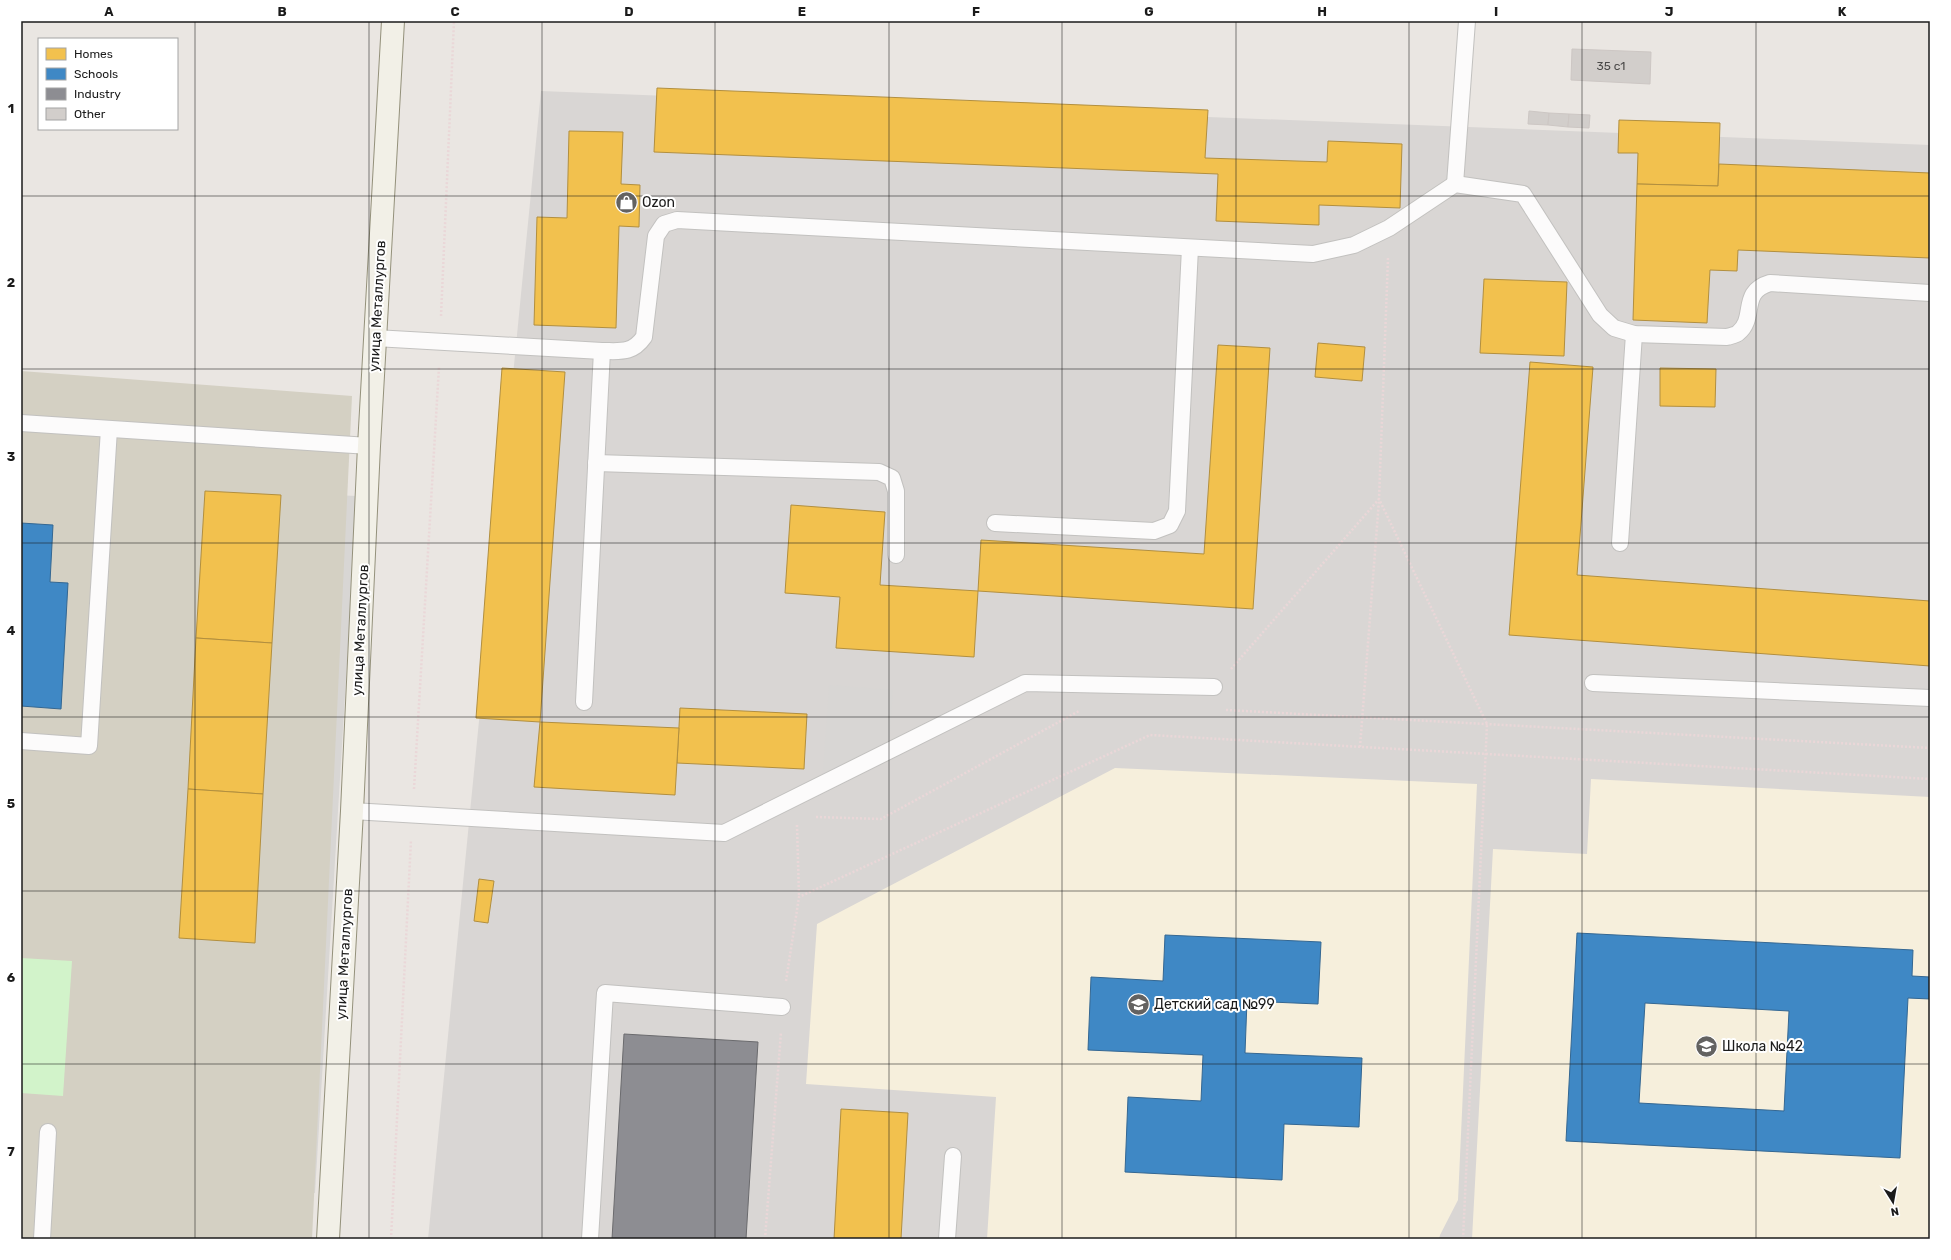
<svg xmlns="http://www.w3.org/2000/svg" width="1951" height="1260" viewBox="0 0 1951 1260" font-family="Rubik,sans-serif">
	<rect width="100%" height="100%" fill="#eae6e2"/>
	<polygon fill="#d9d6d4" points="541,91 1930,145 1930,1239 428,1239"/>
	<g fill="#f6efdc">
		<polygon points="1115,768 1477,784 1458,1200 1440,1235 1439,1239 987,1239 996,1097 806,1084 817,924"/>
		<polygon points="1591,779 1930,797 1930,1239 1472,1239 1493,849 1587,854"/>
	</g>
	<g fill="#d8d6d4">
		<polygon points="332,495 357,496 315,1193 290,1191"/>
		<polygon points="829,685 893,690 889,750 822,784"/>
	</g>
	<polygon fill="#d4d0c3" points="21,371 352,396 312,1239 21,1239"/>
	<polygon fill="#d2f3ca" points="21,958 72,961 63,1096 21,1093"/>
	<g fill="#f2c14e" stroke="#b28f3f">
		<polygon points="657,88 1208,110 1205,158 1327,162 1328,141 1402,144 1400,208 1319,205 1319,225 1216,221 1218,174 654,152"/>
		<polygon points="1619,120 1720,123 1718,186 1637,184 1638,153 1618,153"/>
		<polygon points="569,131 623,132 621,184 640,185 639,227 619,226 616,328 534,325 537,217 567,218"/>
		<polygon points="1719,164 1930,173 1930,258 1738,250 1737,271 1710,270 1707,323 1633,320 1637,184 1718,186"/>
		<polygon points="1484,279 1567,282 1564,356 1480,353"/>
		<polygon points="1318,343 1365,347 1362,381 1315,377"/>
		<polygon points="1218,345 1270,348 1253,609 978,591 981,540 1204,554"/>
		<polygon points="1530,362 1593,367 1577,575 1930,601 1930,666 1509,635"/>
		<polygon points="502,368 565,372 540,722 476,718"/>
		<polygon points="1660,368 1716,369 1715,407 1660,406"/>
		<polygon points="205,491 281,495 272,643 196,638"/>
		<polygon points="791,505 885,512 880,585 978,591 974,657 836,648 840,597 785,593"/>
		<polygon points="196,638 272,643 263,794 188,789"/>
		<polygon points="680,708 807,714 804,769 677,763"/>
		<polygon points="540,722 679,728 675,795 534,787"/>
		<polygon points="188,789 263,794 255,943 179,938"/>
		<polygon points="479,879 494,881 488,923 474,921"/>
		<polygon points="841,1109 908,1113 901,1239 834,1239"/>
	</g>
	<g fill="#3f88c5" stroke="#346792" fill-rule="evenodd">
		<polygon points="21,523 53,525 50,582 68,583 61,709 21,706"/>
		<path d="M1577,933L1913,950L1912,976L1930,977V999L1908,998L1900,1158L1566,1141ZM1645,1003L1789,1011L1784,1111L1639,1103Z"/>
		<polygon points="1165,935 1321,942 1318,1004 1247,1001 1245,1053 1362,1058 1359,1127 1284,1124 1282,1180 1125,1172 1128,1097 1201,1101 1203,1055 1088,1050 1091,977 1163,981"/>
	</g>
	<polygon fill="#8d8d92" stroke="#6b6b6e" points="624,1034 758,1042 746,1239 612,1239"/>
	<g fill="#d2cecb" stroke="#cdc7c4">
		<polygon points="1572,49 1651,52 1650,84 1571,80"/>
		<polygon points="1529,111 1549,113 1548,125 1528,124"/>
		<polygon points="1549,113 1569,114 1568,127 1548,125"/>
		<polygon points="1569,114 1590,115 1589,128 1568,127"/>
	</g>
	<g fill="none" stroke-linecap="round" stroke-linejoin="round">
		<defs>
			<g id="lane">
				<polyline points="1455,184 1467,21"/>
				<path d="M375,338L602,351C620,351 632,354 644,337L656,236L664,224L677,220L1313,254L1354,245L1389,228L1455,184L1523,194L1600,315L1614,328L1634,334L1727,337C1730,336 1736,335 1738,333C1757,318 1739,292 1770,283L1930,293"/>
				<polyline points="21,423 369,446"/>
				<polyline points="596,463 879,472 892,478 896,491 896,555"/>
				<polyline points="995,523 1154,531 1170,525 1177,511 1190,248"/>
				<polyline points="1620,543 1634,334"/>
				<polyline points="1593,683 1930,698"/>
				<polyline points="584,702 602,351"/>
				<polyline points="21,741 89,746 109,429"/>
				<polyline points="352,811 724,833 1025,683 1214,687"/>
				<polyline points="42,1239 48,1132"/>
				<polyline points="590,1239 605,993 782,1007"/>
				<polyline points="947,1239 953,1156"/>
			</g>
			<polyline id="secondary" points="328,1239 352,811 369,446 393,21"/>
		</defs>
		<use href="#lane" stroke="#c2c1bf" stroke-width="18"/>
		<use href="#secondary" stroke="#94917b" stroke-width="24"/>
		<g stroke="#ead7d8" stroke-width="2.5" stroke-dasharray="2 2" stroke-linecap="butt">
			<polyline points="1388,258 1379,499 1487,724 1463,1239"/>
			<polyline points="441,316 454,21"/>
			<polyline points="1231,669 1379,499"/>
			<polyline points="1226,710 1930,748"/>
			<polyline points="1360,747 1379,500"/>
			<polyline points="414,789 439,367"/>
			<polyline points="816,817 881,819 1079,711"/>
			<polyline points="797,825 799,897"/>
			<polyline points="786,981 799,897 1150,735 1930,779"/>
			<polyline points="391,1239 411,840"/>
			<polyline points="765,1239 781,1032"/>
		</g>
		<use href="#lane" stroke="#fcfbfb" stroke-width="16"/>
		<use href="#secondary" stroke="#f2f0e7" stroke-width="22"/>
	</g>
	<path fill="none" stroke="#1b1b1b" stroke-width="1" stroke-opacity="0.55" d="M195,21V1239M369,21V1239M542,21V1239M715,21V1239M889,21V1239M1062,21V1239M1236,21V1239M1409,21V1239M1582,21V1239M1756,21V1239M21,196H1930M21,369H1930M21,543H1930M21,717H1930M21,891H1930M21,1064H1930"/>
	<defs>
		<symbol id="shop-disc" viewBox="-11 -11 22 22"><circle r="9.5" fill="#636261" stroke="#fff"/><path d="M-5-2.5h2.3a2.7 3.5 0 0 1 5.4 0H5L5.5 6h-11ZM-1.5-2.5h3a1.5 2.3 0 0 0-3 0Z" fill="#fff"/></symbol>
		<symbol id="school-disc" viewBox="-11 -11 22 22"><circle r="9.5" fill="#636261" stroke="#fff"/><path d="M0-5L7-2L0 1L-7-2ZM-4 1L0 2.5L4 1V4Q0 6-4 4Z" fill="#fff"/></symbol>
	</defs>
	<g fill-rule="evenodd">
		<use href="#shop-disc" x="614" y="190" width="25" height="25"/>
		<use href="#school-disc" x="1126" y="992" width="25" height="25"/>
		<use href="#school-disc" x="1694" y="1034" width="25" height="25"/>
	</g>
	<g text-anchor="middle" stroke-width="4" stroke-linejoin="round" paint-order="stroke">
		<g font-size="12" fill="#4a4948">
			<text x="1611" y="70">35 с1</text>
		</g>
		<g font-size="14" fill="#1b1b1b" stroke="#fff" text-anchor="start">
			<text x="642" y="207">Ozon</text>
			<text x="1154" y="1009">Детский сад №99</text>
			<text x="1722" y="1051">Школа №42</text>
		</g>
		<g font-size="14" fill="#1b1b1b" stroke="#fff">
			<text transform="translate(377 306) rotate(-87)" y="5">улица Металлургов</text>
			<text transform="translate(360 630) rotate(-87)" y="5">улица Металлургов</text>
			<text transform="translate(344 954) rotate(-87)" y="5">улица Металлургов</text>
		</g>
	</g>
	<rect width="1951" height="1260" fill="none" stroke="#ffffff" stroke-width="44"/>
	<rect x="38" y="38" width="140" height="92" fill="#ffffff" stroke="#a4a4a4"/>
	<rect x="46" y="48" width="20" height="12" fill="#f2c14e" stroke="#a4a4a4"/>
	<text x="74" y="58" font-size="12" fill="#1b1b1b">Homes</text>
	<rect x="46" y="68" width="20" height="12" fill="#3f88c5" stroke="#a4a4a4"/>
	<text x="74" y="78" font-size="12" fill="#1b1b1b">Schools</text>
	<rect x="46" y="88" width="20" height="12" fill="#8d8d92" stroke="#a4a4a4"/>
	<text x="74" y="98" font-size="12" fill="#1b1b1b">Industry</text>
	<rect x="46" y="108" width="20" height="12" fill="#d2cecb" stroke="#a4a4a4"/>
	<text x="74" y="118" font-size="12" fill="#1b1b1b">Other</text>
	<g transform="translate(1893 1202) rotate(169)" stroke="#ffffff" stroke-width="3" paint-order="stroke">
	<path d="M0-3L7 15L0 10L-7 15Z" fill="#1b1b1b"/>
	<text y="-6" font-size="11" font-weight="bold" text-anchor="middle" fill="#1b1b1b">N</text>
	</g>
	<rect x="22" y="22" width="1907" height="1216" fill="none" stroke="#1b1b1b" stroke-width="1.5"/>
	<g font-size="13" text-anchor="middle" font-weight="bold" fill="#1b1b1b">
		<text x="109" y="16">A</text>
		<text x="282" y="16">B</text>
		<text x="455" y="16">C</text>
		<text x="629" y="16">D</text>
		<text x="802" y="16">E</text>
		<text x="976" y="16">F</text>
		<text x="1149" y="16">G</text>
		<text x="1322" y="16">H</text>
		<text x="1496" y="16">I</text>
		<text x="1669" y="16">J</text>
		<text x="1842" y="16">K</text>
		<text x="11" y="113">1</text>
		<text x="11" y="287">2</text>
		<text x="11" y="461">3</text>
		<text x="11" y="635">4</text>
		<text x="11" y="808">5</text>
		<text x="11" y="982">6</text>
		<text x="11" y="1156">7</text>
	</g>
</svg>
